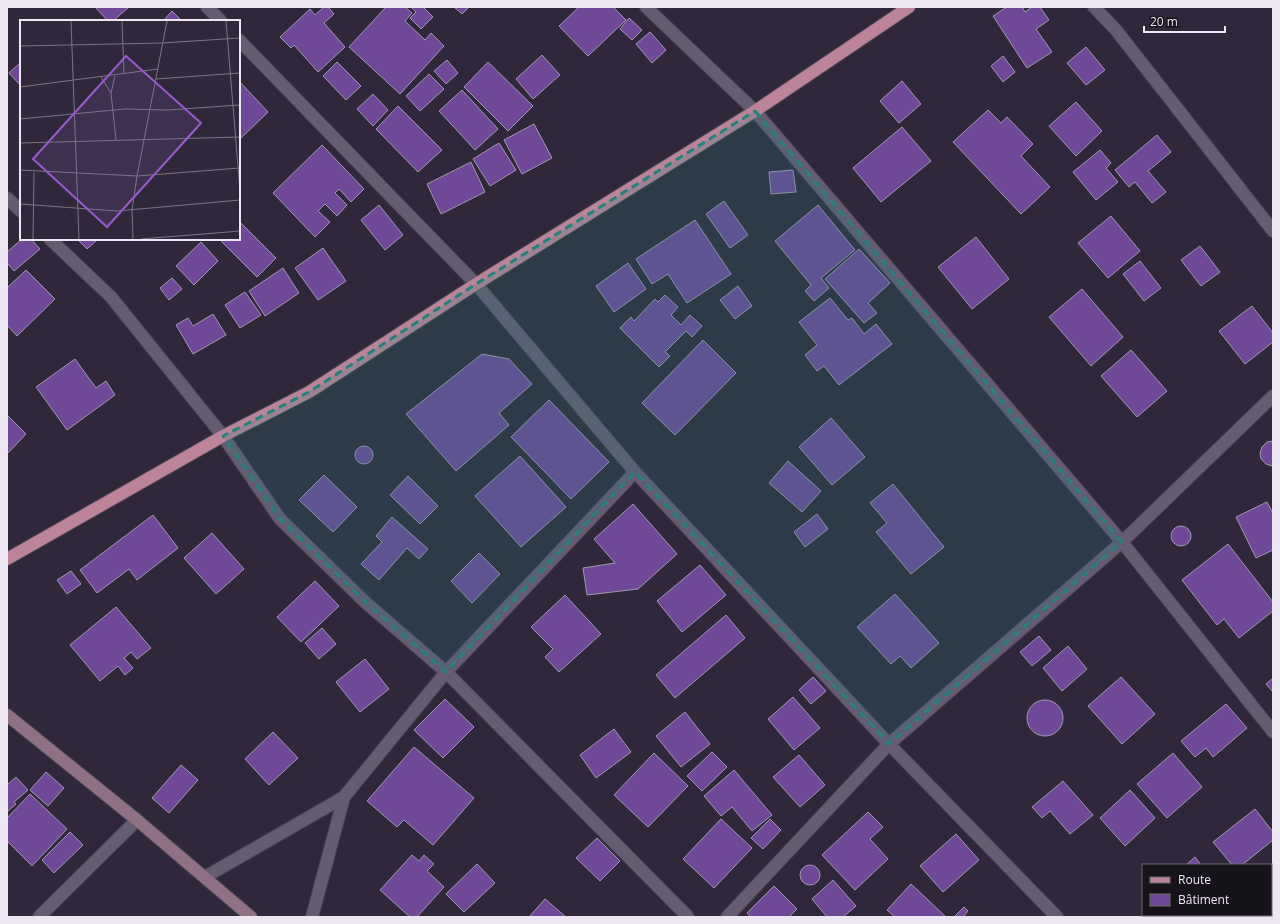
<svg xmlns="http://www.w3.org/2000/svg" width="1280" height="924" viewBox="0 0 1280 924" font-family="'Open Sans',sans-serif">
	<rect width="100%" height="100%" fill="#30283a"/>
	<g fill="#6f4998" stroke="#a197ae">
		<polygon points="95,7 129,7 113,21 108,21"/>
		<polygon points="324,7 328,7 334,14 324,23 345,47 318,72 294,45 291,48 280,37 310,9 315,15"/>
		<polygon points="386,7 405,7 412,13 405,21 425,40 431,33 444,46 400,94 349,47"/>
		<polygon points="414,7 423,7 433,17 421,29 410,18 416,12 412,8"/>
		<polygon points="454,7 469,7 462,14"/>
		<polygon points="579,7 613,7 626,20 588,56 559,26"/>
		<polygon points="1007,7 1022,7 1025,12 1032,7 1040,7 1049,20 1036,29 1052,52 1027,68 993,16"/>
		<polygon points="172,11 182,21 163,21"/>
		<polygon points="629,18 642,30 632,40 620,29"/>
		<polygon points="650,32 666,50 652,63 636,44"/>
		<polygon points="1086,47 1105,70 1086,85 1067,63"/>
		<polygon points="542,55 560,75 533,99 516,79"/>
		<polygon points="1003,56 1015,72 1003,82 991,66"/>
		<polygon points="447,60 458,73 446,84 434,71"/>
		<polygon points="21,62 21,86 9,73"/>
		<polygon points="337,62 361,86 346,100 323,76"/>
		<polygon points="488,62 533,106 508,131 464,87"/>
		<polygon points="429,74 444,89 420,111 406,96"/>
		<polygon points="239,81 268,112 239,140"/>
		<polygon points="902,81 921,104 899,123 880,101"/>
		<polygon points="462,90 498,129 475,150 439,111"/>
		<polygon points="373,94 388,110 373,126 357,109"/>
		<polygon points="1076,102 1102,131 1076,156 1049,126"/>
		<polygon points="398,106 442,150 418,172 376,129"/>
		<polygon points="988,110 1001,123 1007,117 1033,144 1021,156 1050,187 1021,214 953,142"/>
		<polygon points="534,124 552,158 522,174 504,140"/>
		<polygon points="902,127 931,161 881,202 853,168"/>
		<polygon points="1157,135 1171,152 1148,171 1166,192 1152,203 1135,182 1129,187 1115,170"/>
		<polygon points="499,143 516,170 490,186 473,159"/>
		<polygon points="322,145 364,189 351,202 339,189 335,193 347,205 337,216 325,204 318,211 330,222 315,237 273,193"/>
		<polygon points="1100,150 1111,163 1106,168 1118,182 1096,200 1073,172"/>
		<polygon points="471,162 485,192 441,214 427,184"/>
		<polygon points="793,170 796,192 771,194 769,172"/>
		<polygon points="724,201 748,235 730,248 706,214"/>
		<polygon points="379,205 403,235 385,250 361,220"/>
		<polygon points="818,205 855,250 821,278 829,288 814,301 805,291 811,285 775,241"/>
		<polygon points="1111,216 1140,251 1108,278 1078,243"/>
		<polygon points="695,220 731,274 687,303 668,274 652,284 636,259"/>
		<polygon points="239,221 276,258 257,277 219,239 239,239"/>
		<polygon points="976,237 1009,279 972,309 938,267"/>
		<polygon points="22,239 31,239 40,249 14,271 7,263 7,252"/>
		<polygon points="77,239 98,239 87,249"/>
		<polygon points="201,242 218,261 194,285 176,266"/>
		<polygon points="1200,246 1220,272 1201,286 1181,260"/>
		<polygon points="323,248 346,281 318,300 295,268"/>
		<polygon points="859,249 890,283 868,303 877,313 864,323 825,279"/>
		<polygon points="1140,261 1161,288 1144,301 1123,274"/>
		<polygon points="628,263 646,289 614,312 596,286"/>
		<polygon points="283,268 299,293 265,316 249,291"/>
		<polygon points="26,270 55,299 17,336 7,325 7,288"/>
		<polygon points="172,278 182,289 169,300 160,288"/>
		<polygon points="738,286 752,306 735,319 720,300"/>
		<polygon points="1082,289 1123,337 1091,366 1049,317"/>
		<polygon points="245,292 261,315 240,328 225,305"/>
		<polygon points="665,295 678,307 671,315 681,325 690,315 702,326 692,337 686,331 665,352 670,356 659,367 620,328 631,317 634,321 655,299 658,302"/>
		<polygon points="830,298 848,320 852,318 864,334 876,324 892,344 839,385 824,366 817,371 805,355 817,345 799,322"/>
		<polygon points="1252,306 1273,333 1273,342 1245,364 1219,331"/>
		<polygon points="213,314 226,335 193,354 176,325 188,318 193,326"/>
		<polygon points="703,340 736,373 675,435 642,403"/>
		<polygon points="1131,350 1167,391 1137,417 1101,376"/>
		<polygon points="482,354 509,359 532,384 499,413 509,425 456,471 406,414"/>
		<polygon points="75,359 96,388 106,381 115,395 67,430 36,387"/>
		<polygon points="549,400 609,462 571,499 511,437"/>
		<polygon points="7,415 26,434 7,454"/>
		<polygon points="831,418 865,457 832,485 799,447"/>
		<polygon points="1273,441 1273,466 1272,466 1266,464 1261,459 1260,453 1262,447 1267,442"/>
		<circle cx="364" cy="455" r="9"/>
		<polygon points="520,456 566,507 521,547 475,496"/>
		<polygon points="788,461 821,491 802,512 769,483"/>
		<polygon points="324,475 357,507 333,532 299,500"/>
		<polygon points="408,476 438,506 420,524 390,495"/>
		<polygon points="893,484 944,547 911,574 876,532 887,523 870,503"/>
		<polygon points="1267,502 1273,513 1273,550 1256,558 1236,517"/>
		<polygon points="633,504 677,554 638,589 587,595 583,568 615,563 594,539"/>
		<polygon points="817,514 828,529 805,547 794,532"/>
		<polygon points="153,515 178,548 137,580 129,569 97,593 80,570"/>
		<polygon points="392,517 428,549 419,559 407,548 379,580 361,564 382,542 376,536"/>
		<circle cx="1181" cy="536" r="10"/>
		<polygon points="212,533 244,569 216,594 184,558"/>
		<polygon points="1228,544 1273,602 1273,611 1239,638 1224,619 1217,625 1182,580"/>
		<polygon points="479,553 500,574 472,603 451,581"/>
		<polygon points="700,565 726,595 682,632 657,601"/>
		<polygon points="71,571 81,584 67,594 57,580"/>
		<polygon points="315,581 339,606 301,642 277,617"/>
		<polygon points="895,594 939,643 911,668 900,656 891,664 857,627"/>
		<polygon points="565,595 601,634 559,672 545,657 553,649 531,627"/>
		<polygon points="116,607 151,648 137,659 131,652 124,658 133,668 125,675 118,666 100,681 70,645"/>
		<polygon points="726,615 745,638 675,698 656,675"/>
		<polygon points="322,628 336,644 319,659 305,643"/>
		<polygon points="1039,636 1051,650 1032,666 1020,652"/>
		<polygon points="1068,646 1087,669 1062,691 1043,668"/>
		<polygon points="365,659 389,689 360,712 336,682"/>
		<polygon points="813,677 826,691 811,704 799,690"/>
		<polygon points="1121,677 1155,714 1122,744 1088,706"/>
		<polygon points="1273,678 1273,692 1266,684"/>
		<polygon points="793,697 820,728 794,750 768,719"/>
		<polygon points="445,699 474,727 443,758 414,730"/>
		<circle cx="1045" cy="718" r="18"/>
		<polygon points="1226,704 1247,728 1213,757 1206,748 1195,757 1181,741"/>
		<polygon points="685,712 710,744 681,767 656,736"/>
		<polygon points="614,729 631,752 596,778 580,755"/>
		<polygon points="273,732 298,758 269,785 245,759"/>
		<polygon points="414,747 474,798 433,845 404,820 397,827 367,801"/>
		<polygon points="712,752 727,767 702,791 687,776"/>
		<polygon points="654,753 688,786 648,827 614,795"/>
		<polygon points="1173,753 1202,787 1167,818 1137,784"/>
		<polygon points="799,755 825,785 800,807 773,777"/>
		<polygon points="181,765 198,780 169,813 152,798"/>
		<polygon points="734,770 772,815 752,831 732,807 721,816 704,796"/>
		<polygon points="46,772 64,788 48,806 30,790"/>
		<polygon points="16,777 28,790 14,802 16,804 7,812 7,785"/>
		<polygon points="1063,781 1093,815 1070,834 1050,811 1042,818 1032,807"/>
		<polygon points="1130,790 1155,818 1125,846 1100,818"/>
		<polygon points="30,794 67,829 32,866 7,841 7,818"/>
		<polygon points="1255,809 1273,832 1273,840 1242,865 1232,865 1213,842"/>
		<polygon points="868,812 883,827 870,839 888,859 855,890 822,855"/>
		<polygon points="721,819 752,848 714,888 683,859"/>
		<polygon points="770,819 781,830 763,849 751,838"/>
		<polygon points="70,832 83,845 54,873 42,860"/>
		<polygon points="956,834 979,860 943,892 920,866"/>
		<polygon points="597,838 620,861 600,881 576,858"/>
		<polygon points="412,855 419,861 424,855 434,864 427,871 444,887 417,917 410,917 380,890"/>
		<polygon points="1195,857 1201,865 1186,865"/>
		<polygon points="477,864 495,883 464,912 446,894"/>
		<circle cx="810" cy="875" r="10"/>
		<polygon points="1271,875 1273,878 1273,898 1271,899"/>
		<polygon points="833,880 856,906 843,917 827,917 812,899"/>
		<polygon points="911,884 946,917 895,917 887,910"/>
		<polygon points="774,886 797,909 789,917 751,917 747,913"/>
		<polygon points="545,899 566,917 529,917"/>
		<polygon points="964,907 968,911 963,917 954,917"/>
	</g>
	<g fill="none" stroke-linecap="round" stroke-linejoin="round">
		<defs>
			<g id="street">
				<polyline points="207,7 221,21"/>
				<polyline points="646,7 755,111 1122,542 1273,732"/>
				<polyline points="1094,7 1116,30 1273,231"/>
				<polyline points="239,40 476,284 635,472 889,744 1057,917"/>
				<polyline points="7,198 21,211"/>
				<polyline points="50,239 111,297 223,436 280,519 365,602 446,672 688,917"/>
				<polyline points="205,877 344,797 446,672 635,472"/>
				<polyline points="39,917 137,820"/>
				<polyline points="312,917 344,797"/>
				<polyline points="727,917 889,744 1122,542 1273,396"/>
			</g>
			<polyline id="secondary" points="7,715 137,820 251,917"/>
			<polyline id="primary" points="7,559 223,436 309,392 476,284 755,111 909,7"/>
		</defs>
		<use href="#street" stroke="#4b4453" stroke-width="14"/>
		<use href="#secondary" stroke="#4b4453" stroke-width="14"/>
		<use href="#primary" stroke="#4b4453" stroke-width="14"/>
		<use href="#street" stroke="#655c71" stroke-width="12"/>
		<use href="#secondary" stroke="#907085" stroke-width="12"/>
		<use href="#primary" stroke="#bb849a" stroke-width="12"/>
	</g>
	<path fill="#25817b" fill-opacity="0.2" stroke="#25817b" stroke-width="3" stroke-dasharray="8 5" stroke-linejoin="round" d="M755,111L1122,542L889,744L635,472L446,672L365,602L280,519L223,436L309,392L476,284Z"/>
	<g transform="translate(20 20)">
		<rect width="220" height="220" fill="#30283a"/>
		<path fill="none" stroke="#7b7484" stroke-width="1" d="M51,1L59,219M102,1L104,54M206,1L220,171M0,26L142,23L220,18M95,56L91,73L96,120M81,57L91,73M136,59L220,53M0,67L138,49M0,99L105,89L148,90L220,85M0,123L220,117M0,150L117,156L220,148M0,184L97,191L220,180M13,219L14,152M113,219L112,190L117,156L147,1M121,219L220,211"/>
		<path fill="#975bcc" fill-opacity="0.15" stroke="#975bcc" stroke-width="2" d="M106,36L181,103L87,207L13,139Z"/>
		<rect width="220" height="220" fill="none" stroke="#ece7f3" stroke-width="2"/>
	</g>
	<rect width="1280" height="924" fill="none" stroke="#ece7f3" stroke-width="16"/>
	<rect x="1142" y="864" width="130" height="52" fill="#16131b" stroke="#6c6871"/>
	<rect x="1150" y="877" width="20" height="6" fill="#bb849a" stroke="#6c6871"/>
	<text x="1178" y="884" font-size="12" fill="#ece7f3">Route</text>
	<rect x="1150" y="894" width="20" height="12" fill="#6f4998" stroke="#6c6871"/>
	<text x="1178" y="904" font-size="12" fill="#ece7f3">Bâtiment</text>
	<path d="M1144 26v6h81v-6" fill="none" stroke="#ece7f3" stroke-width="2"/>
	<text x="1150" y="26" font-size="12" fill="#ece7f3" stroke="#16131b" stroke-width="3" paint-order="stroke">20 m</text>
</svg>
